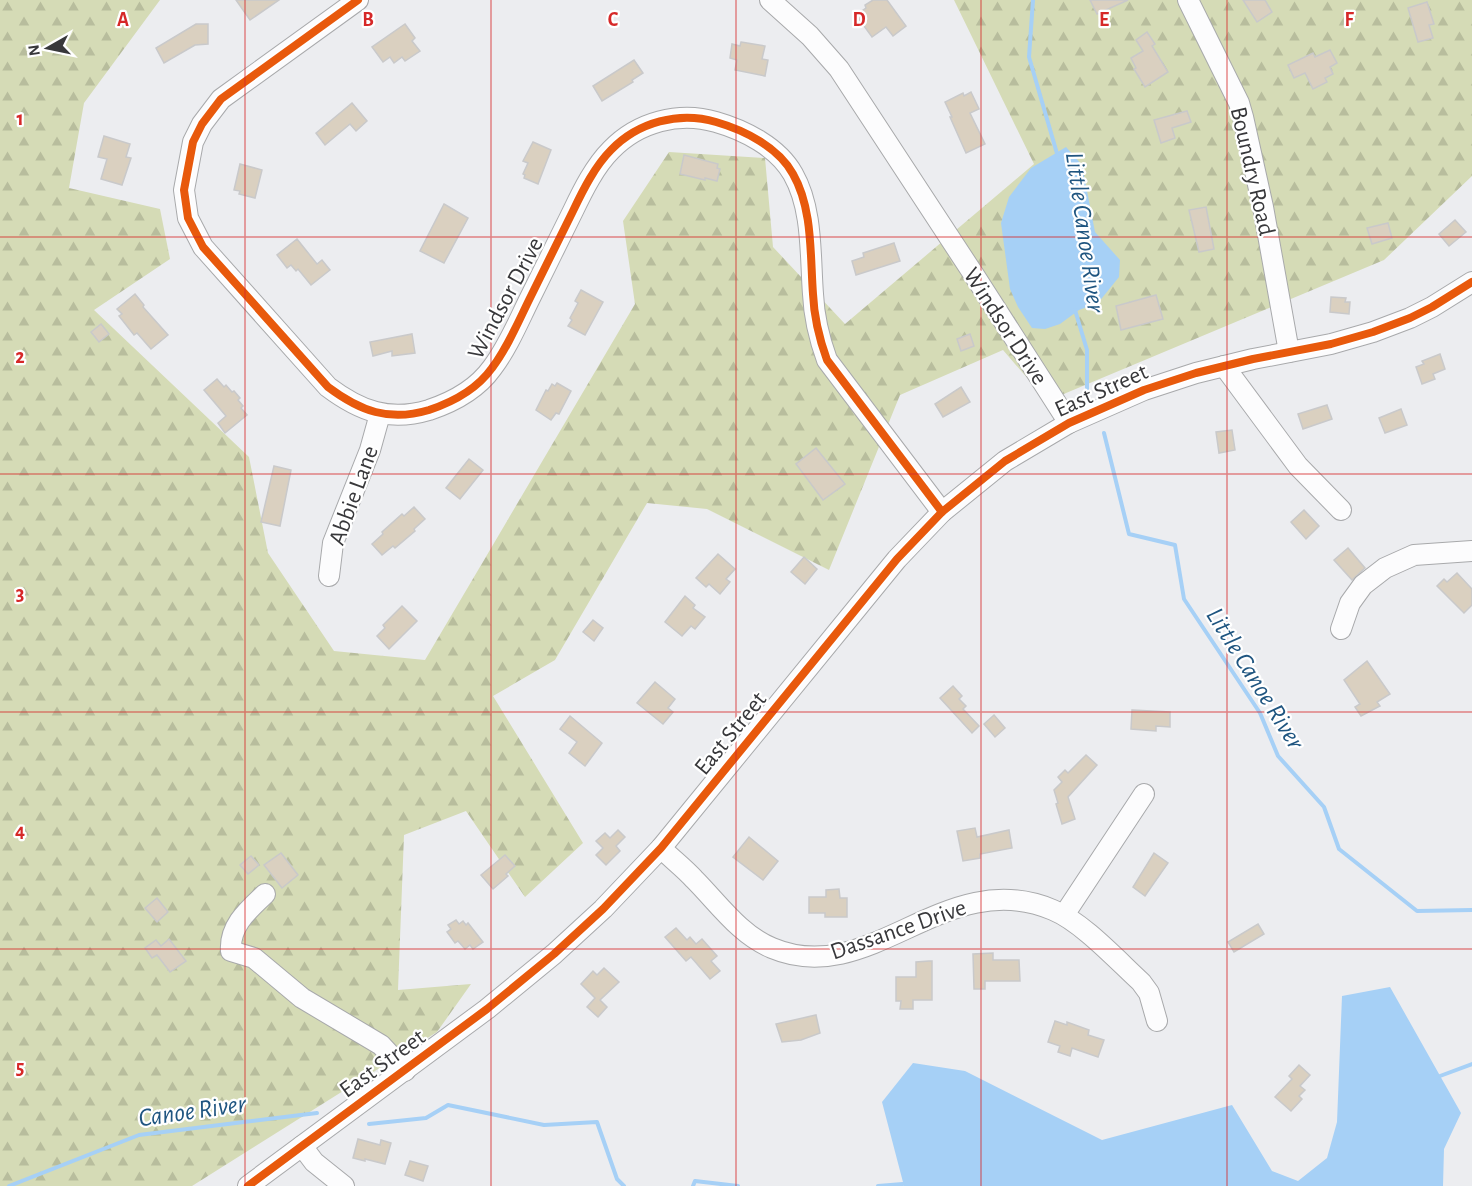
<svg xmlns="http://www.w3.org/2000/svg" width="1472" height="1186" viewBox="0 0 1472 1186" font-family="'Alegreya Sans',sans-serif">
	<defs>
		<pattern id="forest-firs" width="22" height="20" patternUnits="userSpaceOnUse" patternTransform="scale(1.5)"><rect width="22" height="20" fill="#d5dbb6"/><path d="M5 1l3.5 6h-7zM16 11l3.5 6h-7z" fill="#b8bd9d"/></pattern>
	</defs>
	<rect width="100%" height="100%" fill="#ecedf0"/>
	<polygon fill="url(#forest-firs)" points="0,0 160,0 84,103 69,188 160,209 170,259 94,310 249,457 268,553 334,651 425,660 635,304 623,221 669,152 765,158 773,247 845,324 1034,164 954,0 1472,0 1472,176 1384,260 1047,401 1003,350 900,395 829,570 707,509 647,503 555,660 493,696 583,843 525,897 466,811 404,835 398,990 471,984 437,1032 192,1186 0,1186"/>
	<g fill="#a6d0f6">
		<polygon points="1066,147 1082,165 1095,232 1120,260 1119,277 1098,303 1079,310 1060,324 1045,329 1032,328 1018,307 1010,289 1001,223 1009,197 1031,168"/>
		<polygon points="1390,987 1461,1113 1444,1149 1443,1186 904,1186 882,1102 913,1063 965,1071 1102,1140 1232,1105 1272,1171 1298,1181 1327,1158 1337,1122 1342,996"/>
	</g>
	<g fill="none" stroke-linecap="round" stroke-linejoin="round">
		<g stroke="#a6d0f6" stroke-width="4">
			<polyline points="1033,0 1029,57 1058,157"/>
			<polyline points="1075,310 1087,350 1087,399"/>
			<polyline points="1104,433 1129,534 1175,545 1184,599 1260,713 1278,756 1324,807 1339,849 1417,911 1472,910"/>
			<polyline points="1440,1076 1472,1064"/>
			<polyline points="369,1124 426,1118 448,1105 544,1125 597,1122 617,1179 624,1186"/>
			<polyline points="9,1186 139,1135 317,1113"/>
			<polyline points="693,1186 695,1181 738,1186"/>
			<polyline points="878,1186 903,1184"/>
		</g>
	</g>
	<g fill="#dad0c0" stroke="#c9c9ca" stroke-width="1.5">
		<polygon points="236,0 279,0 250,20"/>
		<polygon points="873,0 887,0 906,26 893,36 886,27 872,37 856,15 866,8 865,5"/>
		<polygon points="1090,0 1128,0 1097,14"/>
		<polygon points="1243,0 1265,0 1272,12 1257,22"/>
		<polygon points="1427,2 1434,24 1429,25 1433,38 1418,42 1408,8"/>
		<polygon points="196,24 208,24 208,44 195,45 164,63 156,48"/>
		<polygon points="405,24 415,38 412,41 420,51 405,61 402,57 394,63 390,57 383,62 372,47"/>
		<polygon points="1147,32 1155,44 1152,46 1168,72 1145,87 1134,69 1136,68 1131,58 1143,51 1136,40"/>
		<polygon points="741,42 765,46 762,59 768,60 765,76 735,70 737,60 730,58 732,44 740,46"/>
		<polygon points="1330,50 1337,63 1330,67 1333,74 1325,78 1327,82 1313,89 1305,73 1294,78 1288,65 1313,53 1315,57"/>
		<polygon points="634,60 643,73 632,80 633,82 602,101 593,86"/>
		<polygon points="971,92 979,109 970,113 985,144 966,153 950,117 952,117 945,102 963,93 964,96"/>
		<polygon points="352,103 367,121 356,131 350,124 325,145 316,133"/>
		<polygon points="1187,111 1191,122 1172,128 1175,138 1161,143 1154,120"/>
		<polygon points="104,136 130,144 126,157 131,158 122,185 101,179 107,159 98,157"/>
		<polygon points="533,142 551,150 538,184 524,178 525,175 523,174 528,163 523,161"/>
		<polygon points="684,155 718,164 717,168 720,169 717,181 705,178 705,180 680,174"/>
		<polygon points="240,164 262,170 255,198 239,194 240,191 234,190"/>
		<polygon points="444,204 468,218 444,263 420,251"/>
		<polygon points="1206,207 1214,249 1199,252 1189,210"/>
		<polygon points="1455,220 1466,232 1449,246 1439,234"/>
		<polygon points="1388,223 1392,238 1372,244 1367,228"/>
		<polygon points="297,239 317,264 322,260 330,270 311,285 298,269 296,271 291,265 287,268 277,255"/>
		<polygon points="894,243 900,261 856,275 852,261 864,257 863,253"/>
		<polygon points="581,290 603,302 585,335 568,326 572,320 570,318 578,303 575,301"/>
		<polygon points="135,294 144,305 143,307 168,335 151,349 137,333 134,335 119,316 122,314 117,309"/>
		<polygon points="1156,295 1163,319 1121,330 1116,306"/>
		<polygon points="1331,297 1346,298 1345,302 1350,302 1349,314 1330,312"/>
		<polygon points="101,324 109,334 99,342 91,332"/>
		<polygon points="412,334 415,353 392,356 392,351 373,356 370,342"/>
		<polygon points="970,334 974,346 961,351 957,339"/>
		<polygon points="1440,354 1445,369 1433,374 1435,379 1422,384 1416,367 1424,364 1422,361"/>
		<polygon points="217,379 224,387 226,385 232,392 234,391 240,398 238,400 243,406 241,408 247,415 225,433 218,423 226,416 204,390"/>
		<polygon points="557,383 571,391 559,414 556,413 551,420 536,410 546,390 548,391 552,384 555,386"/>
		<polygon points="961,387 970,402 943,417 935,404"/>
		<polygon points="1327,405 1332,419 1303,429 1298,414"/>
		<polygon points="1401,409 1407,425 1385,433 1379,418"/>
		<polygon points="1232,430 1235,450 1219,453 1216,432"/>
		<polygon points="816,448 845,484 823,500 796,464"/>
		<polygon points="469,459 483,470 460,499 446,488"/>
		<polygon points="274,466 291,470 280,526 261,522"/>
		<polygon points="414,507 425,519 414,529 415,531 395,548 393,546 382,555 372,544 383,534 382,532 402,514 404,516"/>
		<polygon points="1304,510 1319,526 1306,539 1291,522"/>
		<polygon points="1348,548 1365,568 1352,580 1334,560"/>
		<polygon points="718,554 735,569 726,579 730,582 720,594 709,584 706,587 696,578"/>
		<polygon points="804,557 817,569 805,584 791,572"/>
		<polygon points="1457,573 1472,589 1472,605 1464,613 1437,586 1444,579 1447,582"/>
		<polygon points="685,596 695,605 693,608 705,617 695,629 691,626 682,636 665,622"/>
		<polygon points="402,606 417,621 389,649 377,636 385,628 383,625"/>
		<polygon points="593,620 603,628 594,641 583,632"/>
		<polygon points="1367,661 1390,694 1377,702 1380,706 1361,716 1355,707 1360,704 1344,680"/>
		<polygon points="655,682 675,699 668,708 673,712 663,724 637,703"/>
		<polygon points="953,686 962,696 959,699 966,706 963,709 979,726 972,733 940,698"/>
		<polygon points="1132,710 1170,712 1170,727 1156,726 1156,731 1131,729"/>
		<polygon points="994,715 1005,728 995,737 984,724"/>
		<polygon points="570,716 602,743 585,766 569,753 577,742 560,729"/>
		<polygon points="1086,755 1097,765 1068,797 1075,819 1062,824 1056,804 1058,803 1054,790 1062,782 1058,777 1065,770 1068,773"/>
		<polygon points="975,828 977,837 1009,830 1012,848 980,854 980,858 963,861 957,831"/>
		<polygon points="618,830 625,837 616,846 620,851 606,865 596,855 603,848 596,841 605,833 610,838"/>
		<polygon points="749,837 778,861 763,880 733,857"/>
		<polygon points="281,853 298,875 282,888 264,865"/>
		<polygon points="1154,853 1168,863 1145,896 1133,887"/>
		<polygon points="505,855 515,866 506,874 508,876 493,889 481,875"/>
		<polygon points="251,856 259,865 248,874 240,865"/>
		<polygon points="839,889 840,898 847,898 847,917 825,917 825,913 809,913 809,897 826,897 826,890"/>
		<polygon points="157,898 168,912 157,922 145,908"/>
		<polygon points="456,920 459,924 463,921 466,925 468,923 483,942 473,949 470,945 465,949 458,941 455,943 447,932 451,929 448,925"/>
		<polygon points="1258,924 1264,934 1234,952 1228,942"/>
		<polygon points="676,928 687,940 690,937 696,944 702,939 717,956 711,961 720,971 710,979 691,957 686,961 665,937"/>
		<polygon points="169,939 186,961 170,972 157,955 152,958 145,948 156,940 161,946"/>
		<polygon points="993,953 993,960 1019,960 1020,981 985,981 985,989 974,989 973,954"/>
		<polygon points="929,961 932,961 932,1000 913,1000 913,1009 900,1009 901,1001 896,1001 896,977 916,977 916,962"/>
		<polygon points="604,968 619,982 600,1000 607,1007 598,1017 587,1007 595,998 581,984 593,971 597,975"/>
		<polygon points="816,1015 820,1033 801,1040 782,1042 776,1024"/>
		<polygon points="1055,1021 1067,1025 1067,1022 1089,1030 1088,1035 1104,1040 1098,1057 1072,1048 1070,1056 1058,1052 1060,1046 1048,1042"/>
		<polygon points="1299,1065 1310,1075 1300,1086 1305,1090 1299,1096 1302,1099 1291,1111 1275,1097 1292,1079 1289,1076"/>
		<polygon points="358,1139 380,1145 381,1140 391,1143 385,1164 365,1159 365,1161 353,1158"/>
		<polygon points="410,1161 428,1166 423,1181 405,1175"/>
	</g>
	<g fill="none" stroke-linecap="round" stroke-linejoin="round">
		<defs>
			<g id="minor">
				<path d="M358,0L221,99L202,124L193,142L184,190L188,218L203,247L328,387C360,411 389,422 429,410C453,402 477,389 492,368C508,347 519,320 531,296C545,268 559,239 573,211C583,190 595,166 611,150C638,122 679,111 716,122C744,130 778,147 793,174C813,209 810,255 813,294C814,317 819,338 827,360L942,512"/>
				<polyline points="770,0 810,36 839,69 976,278 1069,423"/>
				<polyline points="1188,0 1239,103 1243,117 1263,207 1289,352"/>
				<polyline points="1224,366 1298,466 1341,510"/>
				<polyline points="329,576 333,543 370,450 380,414"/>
				<polyline points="1341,629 1350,603 1363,585 1385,568 1414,555 1472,551"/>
				<path d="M661,848C672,859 684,868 694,879C718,903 740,935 772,948C871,990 945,864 1053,910C1082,922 1117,960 1141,982L1149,993L1157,1021"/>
				<path d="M265,894C248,910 229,926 231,951L254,958L302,998L381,1045L405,1071"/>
				<polyline points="1064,915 1144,794"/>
				<polyline points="302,1146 314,1162 344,1186"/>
				<polyline points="248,1186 487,1009 554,954 603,909 661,848 897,559 942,512 1005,461 1069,423 1144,390 1196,373 1253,359 1331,344 1373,332 1410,318 1432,307 1472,282"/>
			</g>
		</defs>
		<use href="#minor" stroke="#a8a9ab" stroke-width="22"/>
		<use href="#minor" stroke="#fcfcfd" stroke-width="20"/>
		<defs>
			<g id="cycleway">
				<path d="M358,0L221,99L202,124L193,142L184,190L188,218L203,247L328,387C360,411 389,422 429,410C453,402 477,389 492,368C508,347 519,320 531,296C545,268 559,239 573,211C583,190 595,166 611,150C638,122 679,111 716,122C744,130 778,147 793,174C813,209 810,255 813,294C814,317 819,338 827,360L942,512"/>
				<polyline points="248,1186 487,1009 554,954 603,909 661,848 897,559 942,512 1005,461 1069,423 1144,390 1196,373 1253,359 1331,344 1373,332 1410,318 1432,307 1472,282"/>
			</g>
		</defs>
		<use href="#cycleway" stroke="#fff" stroke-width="11"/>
		<use href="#cycleway" stroke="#e8590c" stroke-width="8"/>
	</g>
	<path fill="none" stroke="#d62828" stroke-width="1.5" stroke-opacity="0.55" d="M245,0V1186M491,0V1186M736,0V1186M981,0V1186M1227,0V1186M0,237H1472M0,474H1472M0,712H1472M0,949H1472"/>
	<g text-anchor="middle" stroke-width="4.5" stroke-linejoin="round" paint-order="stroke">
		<g font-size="24" fill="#38383b" stroke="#fff">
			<text transform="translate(1253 171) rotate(77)" y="8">Boundry Road</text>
			<text transform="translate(505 298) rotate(-62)" y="8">Windsor Drive</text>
			<text transform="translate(1006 326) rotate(57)" y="8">Windsor Drive</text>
			<text transform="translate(1101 390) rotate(-24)" y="8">East Street</text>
			<text transform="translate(353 495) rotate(-70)" y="8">Abbie Lane</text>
			<text transform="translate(730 733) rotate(-51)" y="8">East Street</text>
			<text transform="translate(898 929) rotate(-19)" y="8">Dassance Drive</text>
			<text transform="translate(382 1063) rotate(-36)" y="8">East Street</text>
		</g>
		<g font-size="26" font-style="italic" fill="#1f5580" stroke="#fff">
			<text transform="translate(1086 232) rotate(82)" y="9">Little Canoe River</text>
			<text transform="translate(1256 678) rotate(58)" y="9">Little Canoe River</text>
			<text transform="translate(192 1110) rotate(-8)" y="9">Canoe River</text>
		</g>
	</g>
	<g font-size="20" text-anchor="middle" font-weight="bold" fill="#d62828" stroke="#fff" stroke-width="4.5" stroke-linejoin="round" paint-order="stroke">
		<text x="123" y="26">A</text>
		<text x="368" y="26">B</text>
		<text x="613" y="26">C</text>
		<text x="859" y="26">D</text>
		<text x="1104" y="26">E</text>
		<text x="1349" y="26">F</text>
		<text x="20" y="125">1</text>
		<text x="20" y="363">2</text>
		<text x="20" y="600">3</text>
		<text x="20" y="837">4</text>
		<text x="20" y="1074">5</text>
	</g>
	<g transform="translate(48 48) rotate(261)" stroke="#ffffff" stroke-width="4.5" paint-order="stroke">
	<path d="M0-4.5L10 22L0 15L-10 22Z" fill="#38383b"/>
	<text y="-9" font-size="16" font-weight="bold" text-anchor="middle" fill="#38383b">N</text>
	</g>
</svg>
